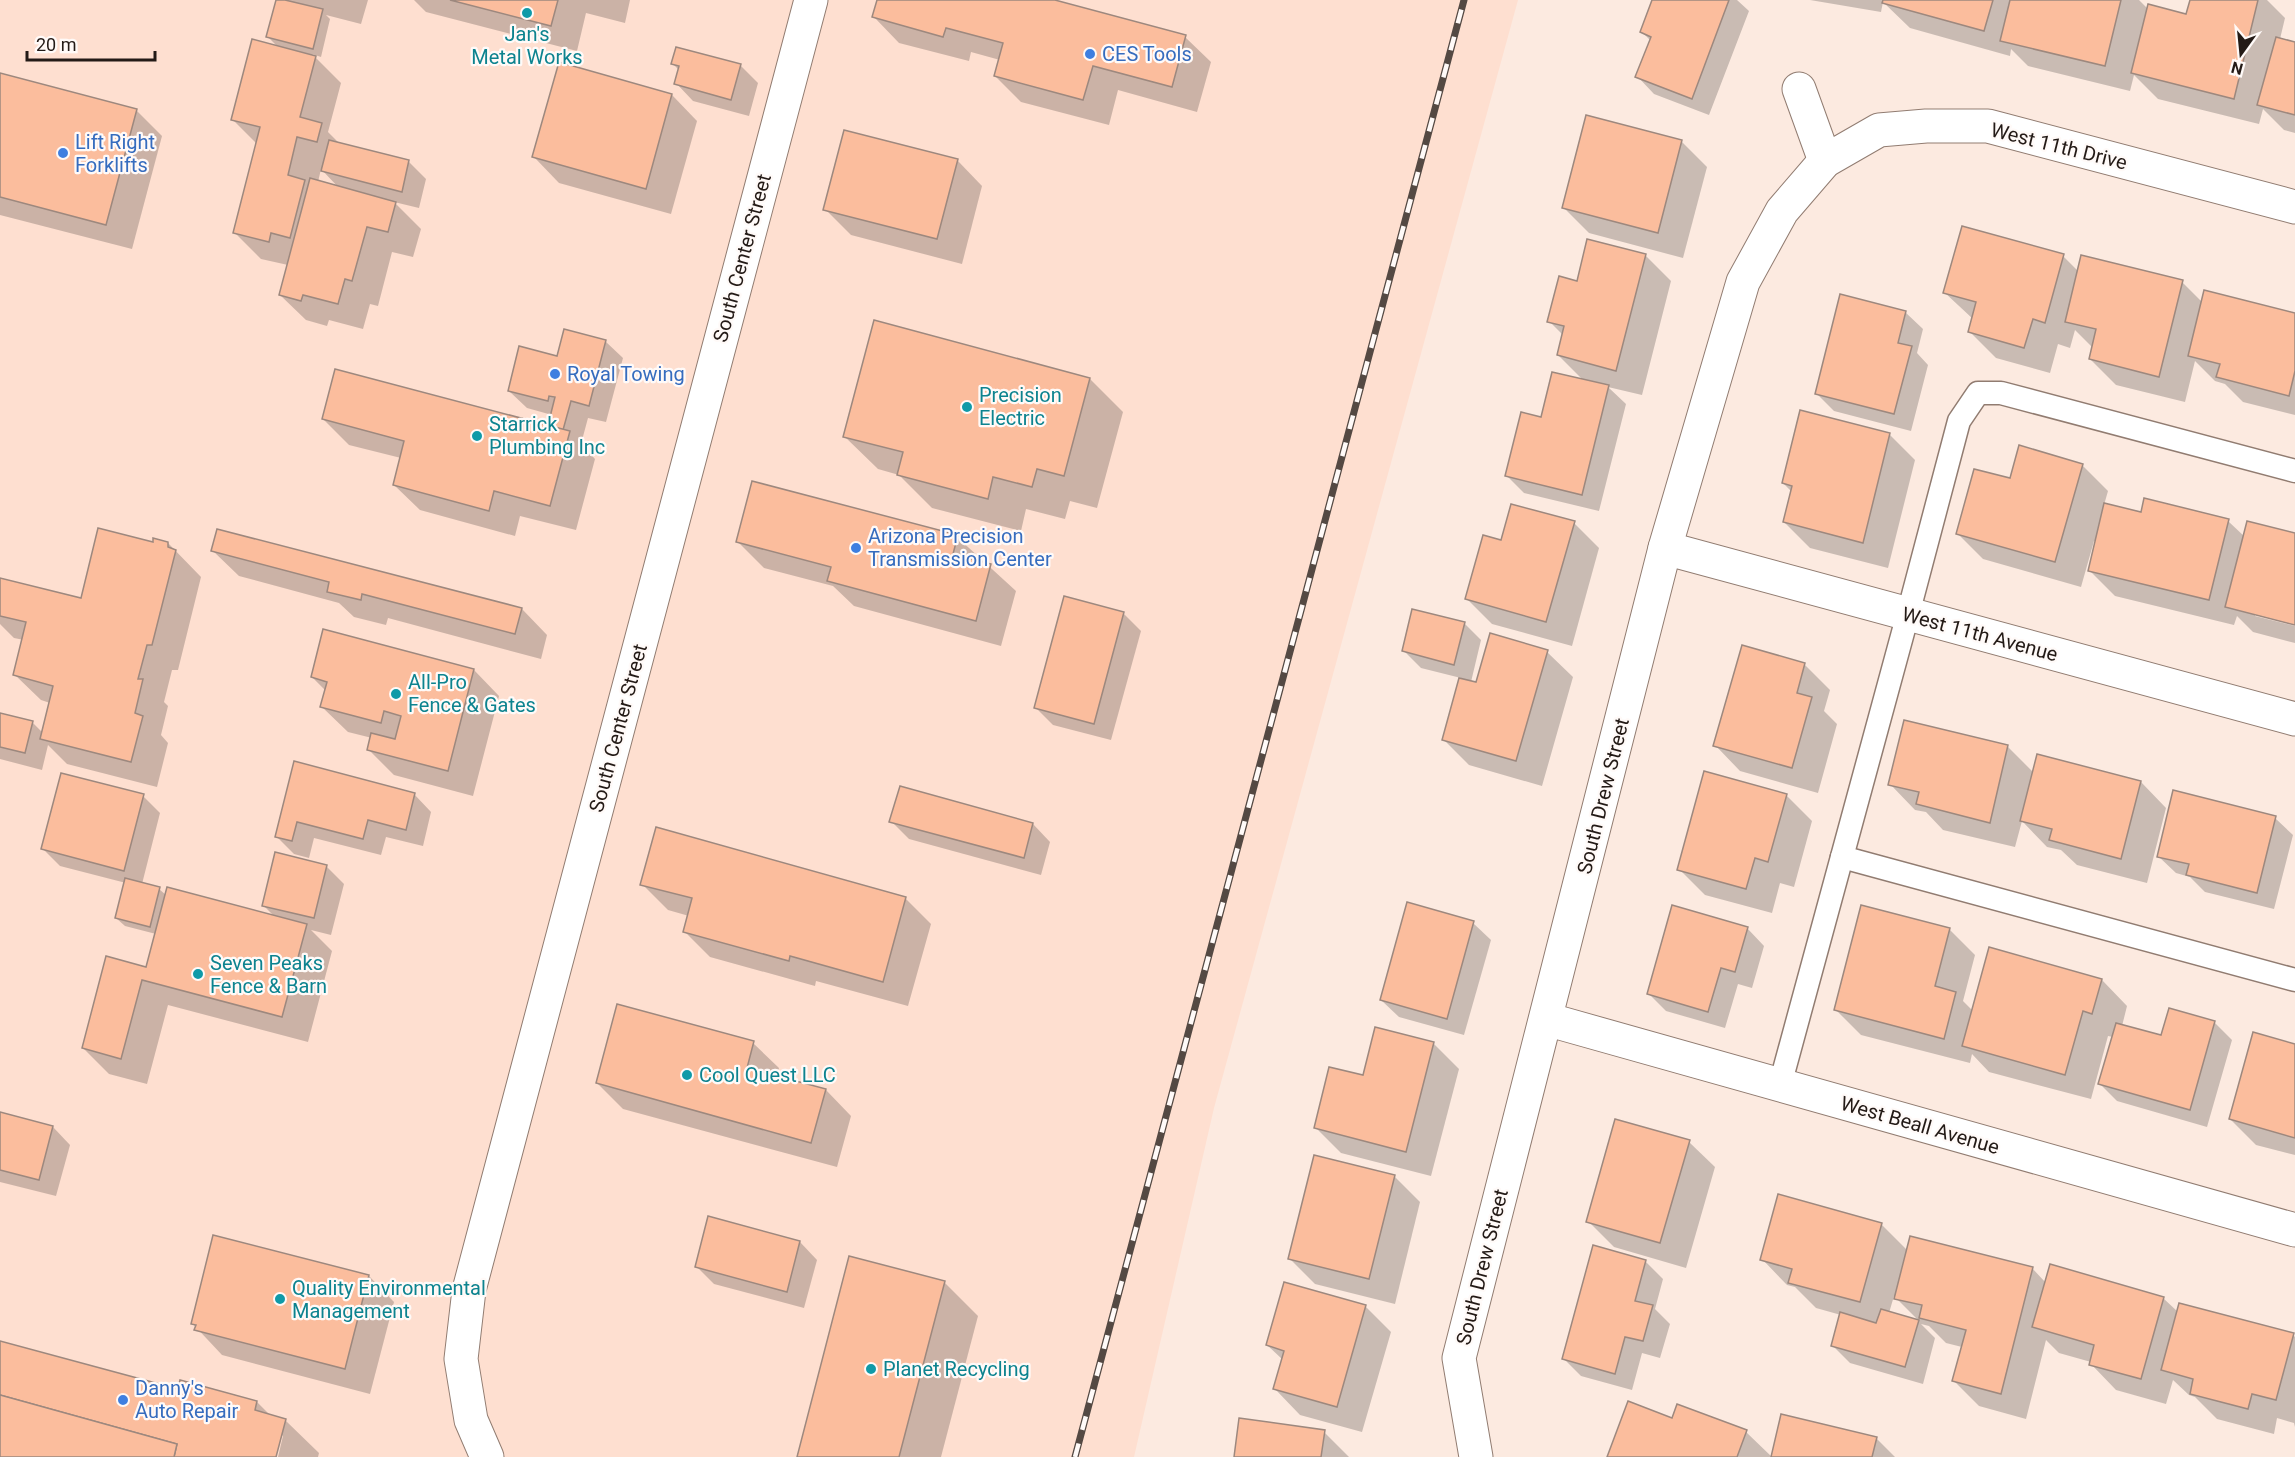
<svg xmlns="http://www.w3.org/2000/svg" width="2295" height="1457" viewBox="0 0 2295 1457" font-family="Roboto,sans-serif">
	<rect width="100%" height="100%" fill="#fceae0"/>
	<polygon fill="#fedfd0" points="0,0 1518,0 1214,1108 1134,1457 0,1457"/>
	<g fill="#0003" fill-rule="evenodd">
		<path d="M277,0H368L361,24L326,15L330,19L321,57L312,54L341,83L328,132L341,145L409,162L426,179L419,208L394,202L421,229L413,257L392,252L378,306L370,304L363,329L329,320L327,326L306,320L280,295L288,265L261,259L235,233L257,144L233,120L279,48L268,37ZM321,169L339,188L318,182Z"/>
		<polygon points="414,0 630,0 625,23 586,13 577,51 426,12"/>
		<polygon points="878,0 1049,0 1185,37 1211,62 1197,112 1118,90 1109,125 1021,102 995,76 1000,60 971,52 969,61 899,43 874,17"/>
		<polygon points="1654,0 1737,0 1749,11 1709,115 1654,94 1637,76 1651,41 1642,32"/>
		<polygon points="1810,0 2139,0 2148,9 2187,16 2191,0 2267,0 2285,18 2280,39 2295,43 2295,133 2284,130 2263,109 2259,124 2158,99 2134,75 2130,91 2028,66 2011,49 2010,56 1910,28 1883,2 1881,12"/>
		<polygon points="673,64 740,65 758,83 749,116 693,101 676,83 679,70"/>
		<polygon points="0,75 136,110 162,136 132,249 0,215"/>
		<polygon points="672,95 697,121 671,214 559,183 534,157"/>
		<polygon points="1681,141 1707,167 1683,258 1589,233 1564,208"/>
		<polygon points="957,160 982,186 962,264 851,235 825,209"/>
		<polygon points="1645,255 1671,281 1642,395 1608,387 1626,404 1599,511 1524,493 1507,476 1542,419 1584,381 1558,355 1563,335 1549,321 1578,282"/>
		<polygon points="2063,256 2078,271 2182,282 2203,303 2295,314 2295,415 2243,402 2225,384 2215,381 2195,361 2185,402 2116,385 2090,359 2092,347 2075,330 2070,348 2058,344 2050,373 1996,358 1970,332 1973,319 1944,292"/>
		<polygon points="1905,312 1923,329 1917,353 1928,365 1911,431 1834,411 1816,393"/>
		<polygon points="605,341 623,358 606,422 588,418 581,444 595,459 576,530 520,516 515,536 420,510 394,485 401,458 349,445 323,419 553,428 550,425 552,415 527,408 509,391 558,358"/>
		<polygon points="1090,379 1123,412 1097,508 1070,501 1065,519 1026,509 1021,531 932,508 899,475 878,469 844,436"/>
		<polygon points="1801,412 1890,435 1915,460 1888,568 1810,548 1784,522 1792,492 1783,483"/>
		<polygon points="2082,465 2108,491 2104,505 2142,514 2228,521 2245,537 2295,534 2295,623 2255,613 2255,616 2295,626 2295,643 2253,632 2237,616 2234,625 2115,596 2089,570 2096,541 2094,541 2081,587 1983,559 1957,533 2011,480"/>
		<polygon points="1574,523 1599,548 1572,646 1492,624 1467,599 1502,542"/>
		<polygon points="957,537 1016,591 1001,646 854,606 833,586 764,568 738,542"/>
		<polygon points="168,543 201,577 178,670 172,670 164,702 168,706 161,735 168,743 157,787 67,764 48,745 42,770 0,759 0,714 32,722 43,733 50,703 41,700 15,675 24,640 14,638 0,624 0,580 82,600 154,544"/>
		<polygon points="213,551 522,609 547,635 541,659 388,618 386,625 354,617 339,603 239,576"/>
		<polygon points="1123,613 1141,631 1111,740 1053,725 1035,707"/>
		<polygon points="1464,623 1481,640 1471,682 1477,684 1547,652 1573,677 1542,786 1469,765 1444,740 1461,678 1421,668 1404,651"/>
		<polygon points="1743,647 1805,665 1830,690 1824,711 1837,724 1818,793 1740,771 1715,745"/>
		<polygon points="474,670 499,696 473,796 394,775 369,750 372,738 348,732 322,707 326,691 312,677"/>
		<polygon points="1905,721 2008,747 2034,773 2141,782 2166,808 2147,883 2077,865 2061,850 2047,847 2022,821 2015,847 1943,830 1926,812 1915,810 1890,784"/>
		<polygon points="295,763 414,794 431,812 423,846 386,837 381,855 314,838 309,858 294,854 276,836"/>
		<polygon points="1786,795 1812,821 1794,887 1780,883 1772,913 1705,895 1679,869"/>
		<polygon points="143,796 160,813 142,884 159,889 166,895 275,917 263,905 326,866 344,884 331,935 311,930 332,951 308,1042 168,1005 147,1084 109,1074 83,1048 147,969 156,934 125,926 116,918 126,883 60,866 43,849"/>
		<polygon points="2275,818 2293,835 2274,909 2205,892 2190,877 2176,873 2158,856"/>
		<polygon points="891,821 1033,824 1050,842 1041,875 909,839"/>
		<polygon points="642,884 905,898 931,924 908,1006 816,981 815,986 710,957 684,931 689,916 668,910"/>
		<polygon points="1473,923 1491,940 1464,1035 1399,1017 1381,1000"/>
		<polygon points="1747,928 1764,946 1752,988 1738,984 1725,1028 1666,1011 1648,993"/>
		<polygon points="1949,929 1975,955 1963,1001 1973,1011 1990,949 2102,980 2127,1006 2122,1026 2162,1037 2214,1022 2232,1040 2207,1127 2117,1101 2100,1084 2113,1037 2108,1036 2091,1099 1989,1072 1972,1054 1970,1063 1861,1035 1835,1009"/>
		<polygon points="753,1043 779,1068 777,1077 826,1090 851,1116 837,1167 623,1109 597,1083"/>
		<polygon points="1433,1043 1459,1069 1431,1176 1341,1153 1315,1127 1364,1077"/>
		<polygon points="2295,1046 2295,1155 2256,1145 2230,1119"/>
		<polygon points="0,1113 53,1127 70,1145 56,1196 0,1182"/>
		<polygon points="1689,1142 1715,1167 1686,1268 1614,1247 1588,1221"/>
		<polygon points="1394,1176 1420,1202 1395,1304 1315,1284 1289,1258"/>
		<path d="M1882,1225L1908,1251L2032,1268L2046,1283L2163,1298L2178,1312L2293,1335L2295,1337V1427L2294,1423L2277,1418L2274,1434L2217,1419L2195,1397L2189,1395L2173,1380L2166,1404L2116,1390L2091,1364V1362L2059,1353L2046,1340L2026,1419L1979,1406L1954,1381L1962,1347L1946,1343L1929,1326L1921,1324L1935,1338L1923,1384L1850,1363L1832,1345L1841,1315L1816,1308L1795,1287L1787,1285L1762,1259ZM1894,1296L1919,1321L1889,1313Z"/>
		<polygon points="800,1242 817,1260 804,1308 714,1284 697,1267"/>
		<polygon points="850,1258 945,1283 978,1316 941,1457 798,1457"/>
		<polygon points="1645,1261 1663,1279 1655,1309 1670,1324 1660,1358 1642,1353 1632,1390 1581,1376 1563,1358"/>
		<polygon points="369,1276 394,1302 370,1394 222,1355 192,1323"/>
		<polygon points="1365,1306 1391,1332 1362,1432 1300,1415 1275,1389 1283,1360 1267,1345"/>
		<polygon points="0,1343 179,1391 257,1402 271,1416 285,1420 319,1453 318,1457 278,1457 283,1436 281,1434 274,1457 0,1457"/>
		<polygon points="1678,1406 1746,1432 1772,1457 1609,1457 1673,1420"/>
		<polygon points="1324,1432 1349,1457 1236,1457"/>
		<polygon points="1876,1438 1895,1457 1773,1457"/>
	</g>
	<g fill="#fbbd9d" stroke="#9d887e" stroke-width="1.5">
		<polygon points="276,0 285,0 323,9 313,49 266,37"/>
		<polygon points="450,0 558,0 551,26"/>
		<polygon points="877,0 1055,0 1186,35 1172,87 1093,66 1083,100 994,76 1003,43 946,28 943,37 872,17"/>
		<polygon points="1652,0 1729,0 1692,99 1635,77 1651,37 1640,32"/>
		<polygon points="1883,0 1993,0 1984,31 1882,3"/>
		<polygon points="2010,0 2121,0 2105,66 2000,41"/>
		<polygon points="2190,0 2258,0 2234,99 2131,73 2148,4 2186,14"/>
		<polygon points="2276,37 2295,42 2295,115 2257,105"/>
		<polygon points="252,39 316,56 300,117 322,123 317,142 297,137 288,175 305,180 290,238 271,233 269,242 233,233 260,127 231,120"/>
		<polygon points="676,47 741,64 731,100 674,84 679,66 671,64"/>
		<polygon points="559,62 672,94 646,189 532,157"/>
		<polygon points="0,73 137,109 106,225 0,197"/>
		<polygon points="1586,115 1682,140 1658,233 1562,208"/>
		<polygon points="844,130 958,159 937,239 823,210"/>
		<polygon points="329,140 409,160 402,192 321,171"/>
		<polygon points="310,178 396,202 388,232 367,227 352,281 345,279 338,304 303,295 301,301 279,295"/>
		<polygon points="1962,226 2064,254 2045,323 2033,319 2024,348 1968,332 1976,302 1943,293"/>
		<polygon points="1587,239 1646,254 1616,371 1557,355 1564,326 1547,322 1559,276 1577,281"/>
		<polygon points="2081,255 2183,280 2159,377 2089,359 2096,329 2065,322"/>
		<polygon points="2204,290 2295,313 2295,371 2289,396 2216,377 2220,364 2188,356"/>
		<polygon points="1840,294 1906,311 1898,343 1912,346 1894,414 1815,394"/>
		<polygon points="874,320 1090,378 1064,476 1037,469 1032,487 993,477 988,499 897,475 903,452 843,437"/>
		<polygon points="564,329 606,340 589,406 571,401 563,430 548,425 555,397 549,396 548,401 508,391 519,346 557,356"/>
		<polygon points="335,369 570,431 550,506 494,491 489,511 393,485 404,441 322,419"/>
		<polygon points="1552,372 1609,385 1582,495 1505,476 1521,412 1541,417"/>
		<polygon points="1800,410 1890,433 1863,543 1783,522 1792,486 1782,483"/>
		<polygon points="2019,445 2083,464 2055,562 1956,534 1974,469 2010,478"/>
		<polygon points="752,481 958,535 953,554 991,564 976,621 827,581 831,567 736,542"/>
		<polygon points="2144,498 2229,519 2209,600 2088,571 2104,503 2141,512"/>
		<polygon points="1511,504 1575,521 1546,622 1465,599 1483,535 1501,540"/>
		<polygon points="2247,521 2295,533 2295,625 2225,607"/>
		<polygon points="98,528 153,542 153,538 168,542 168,547 176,550 152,645 147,645 138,679 143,679 135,713 143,716 131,762 40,739 53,686 13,675 26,622 0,616 0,578 81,598"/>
		<polygon points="217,529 522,608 515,634 362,594 361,600 327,592 329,582 211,551"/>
		<polygon points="1064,596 1124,612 1094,724 1034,708"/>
		<polygon points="1412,609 1465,622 1454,665 1402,651"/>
		<polygon points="323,629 474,669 448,771 367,750 371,733 395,739 401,716 384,711 381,723 320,707 327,682 311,677"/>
		<polygon points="1490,633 1548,650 1516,761 1442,740 1459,678 1476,682"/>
		<polygon points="1742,645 1805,663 1797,693 1812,697 1792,768 1713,746"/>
		<polygon points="0,713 33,721 25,753 0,747"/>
		<polygon points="1904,720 2008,745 1990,823 1916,804 1919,792 1888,785"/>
		<polygon points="2037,754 2141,781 2121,859 2049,840 2052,829 2020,821"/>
		<polygon points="294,761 415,793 406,830 368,820 363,839 297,822 292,841 275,837"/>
		<polygon points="1704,771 1787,794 1768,862 1755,858 1746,889 1677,870"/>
		<polygon points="61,773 144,794 124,871 41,849"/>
		<polygon points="900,786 1033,823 1024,858 889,822"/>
		<polygon points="2173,790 2276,816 2257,893 2186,875 2189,864 2157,857"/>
		<polygon points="656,827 906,897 883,982 790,956 789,961 683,932 692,898 640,885"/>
		<polygon points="275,852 327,865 314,918 262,906"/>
		<polygon points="125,878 160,887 150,927 115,918"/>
		<polygon points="167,887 307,924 282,1017 142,980 121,1059 82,1048 106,956 146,967"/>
		<polygon points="1407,902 1474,921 1447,1019 1380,1000"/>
		<polygon points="1672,905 1748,927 1735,972 1721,968 1708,1012 1647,994"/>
		<polygon points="1861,905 1950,928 1935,986 1956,992 1944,1039 1834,1010"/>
		<polygon points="1989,947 2102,979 2092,1014 2083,1011 2065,1075 1962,1046"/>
		<polygon points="617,1004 754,1041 747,1068 826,1089 811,1143 596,1083"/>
		<polygon points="2169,1008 2215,1021 2190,1110 2098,1084 2116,1023 2161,1035"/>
		<polygon points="1375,1027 1434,1042 1406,1152 1314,1128 1329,1067 1363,1075"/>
		<polygon points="2253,1032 2295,1044 2295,1138 2229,1119"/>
		<polygon points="0,1112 53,1126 39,1180 0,1170"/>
		<polygon points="1615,1119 1690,1140 1660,1243 1586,1222"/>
		<polygon points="1314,1155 1395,1175 1369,1279 1288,1259"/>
		<polygon points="1778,1194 1882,1223 1860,1302 1788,1283 1792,1269 1760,1260"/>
		<polygon points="708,1216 800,1241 787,1292 695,1267"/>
		<polygon points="213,1235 369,1275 345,1369 194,1330 196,1325 191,1324"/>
		<polygon points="1910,1236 2033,1267 2001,1394 1952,1381 1966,1330 1919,1318 1922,1305 1894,1299"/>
		<polygon points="1593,1245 1646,1260 1635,1301 1653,1305 1643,1341 1625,1337 1615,1374 1562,1359"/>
		<polygon points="849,1256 945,1281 899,1457 797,1457"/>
		<polygon points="2050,1264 2164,1297 2141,1379 2089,1365 2094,1345 2032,1327"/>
		<polygon points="1284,1282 1366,1305 1337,1407 1273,1389 1284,1351 1266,1345"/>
		<polygon points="2179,1303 2294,1333 2276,1400 2252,1394 2248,1409 2190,1394 2193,1379 2161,1370"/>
		<polygon points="1881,1309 1919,1320 1905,1367 1831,1346 1840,1312 1876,1323"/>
		<polygon points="0,1341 178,1389 180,1380 257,1401 255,1410 286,1419 276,1457 174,1457 177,1444 0,1395"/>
		<polygon points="0,1395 177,1444 174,1457 0,1457"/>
		<polygon points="1628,1401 1672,1418 1677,1404 1747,1430 1737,1457 1607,1457"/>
		<polygon points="1781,1414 1877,1437 1872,1457 1771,1457"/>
		<polygon points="1239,1418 1325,1430 1321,1457 1234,1457"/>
	</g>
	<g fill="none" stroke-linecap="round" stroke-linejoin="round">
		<defs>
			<g id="lane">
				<polyline points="1842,857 2295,980"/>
				<polyline points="1780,1085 1908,614 1959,421 1978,393 2001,393 2295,471"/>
			</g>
			<g id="street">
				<polyline points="1799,89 1825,161"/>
				<polyline points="1665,548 2295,719"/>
				<polyline points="1546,1019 2295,1230"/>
				<polyline points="487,1457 471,1420 461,1359 469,1290 811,0"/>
				<polyline points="1476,1457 1459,1358 1665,548 1743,282 1782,211 1825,161 1879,130 1926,126 1988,126 2295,207"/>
			</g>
		</defs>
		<use href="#lane" stroke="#917c71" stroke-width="25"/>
		<use href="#street" stroke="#917c71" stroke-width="35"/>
		<use href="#lane" stroke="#fff" stroke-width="22"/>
		<use href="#street" stroke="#fff" stroke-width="33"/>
		<defs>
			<polyline id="rail" points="1075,1457 1464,0"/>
		</defs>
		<use href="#rail" stroke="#544943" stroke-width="7"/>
		<use href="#rail" stroke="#fffaf8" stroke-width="4.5" stroke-dasharray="14" stroke-linecap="butt"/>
	</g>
	<g fill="#0f9aa8" stroke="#fffaf8" stroke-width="2">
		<circle cx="527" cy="13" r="6"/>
		<circle cx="967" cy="407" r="6"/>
		<circle cx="477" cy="436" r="6"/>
		<circle cx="396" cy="694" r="6"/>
		<circle cx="198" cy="974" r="6"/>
		<circle cx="687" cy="1075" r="6"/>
		<circle cx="280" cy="1299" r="6"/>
		<circle cx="871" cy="1369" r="6"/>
	</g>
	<g fill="#3f7fe0" stroke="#fffaf8" stroke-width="2">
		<circle cx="1090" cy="54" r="6"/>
		<circle cx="63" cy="153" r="6"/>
		<circle cx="555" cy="374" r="6"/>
		<circle cx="856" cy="548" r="6"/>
		<circle cx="123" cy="1400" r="6"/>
	</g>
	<g text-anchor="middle" stroke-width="4.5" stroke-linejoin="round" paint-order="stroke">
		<g font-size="20" fill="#0d838f" stroke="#fffaf8" text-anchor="start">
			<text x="527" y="41" text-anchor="middle">Jan's<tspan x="527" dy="23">Metal Works</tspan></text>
			<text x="979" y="402">Precision<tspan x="979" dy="23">Electric</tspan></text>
			<text x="489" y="431">Starrick<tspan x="489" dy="23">Plumbing Inc</tspan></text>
			<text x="408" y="689">All-Pro<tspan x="408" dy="23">Fence &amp; Gates</tspan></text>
			<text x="210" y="970">Seven Peaks<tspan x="210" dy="23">Fence &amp; Barn</tspan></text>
			<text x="699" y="1082">Cool Quest LLC</text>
			<text x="292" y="1295">Quality Environmental<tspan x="292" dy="23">Management</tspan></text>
			<text x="883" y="1376">Planet Recycling</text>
		</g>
		<g font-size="20" fill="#366cbe" stroke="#fffaf8" text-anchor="start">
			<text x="1102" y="61">CES Tools</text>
			<text x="75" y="149">Lift Right<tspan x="75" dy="23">Forklifts</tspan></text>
			<text x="567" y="381">Royal Towing</text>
			<text x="868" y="543">Arizona Precision<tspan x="868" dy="23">Transmission Center</tspan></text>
			<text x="135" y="1395">Danny's<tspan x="135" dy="23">Auto Repair</tspan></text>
		</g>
		<g font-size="20" fill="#231a16" stroke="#fffaf8">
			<text transform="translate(2059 146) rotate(14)" y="7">West 11th Drive</text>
			<text transform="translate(742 258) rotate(-75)" y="7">South Center Street</text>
			<text transform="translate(1980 634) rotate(15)" y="7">West 11th Avenue</text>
			<text transform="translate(618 728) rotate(-75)" y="7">South Center Street</text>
			<text transform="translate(1603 796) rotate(-76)" y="7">South Drew Street</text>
			<text transform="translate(1920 1125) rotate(16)" y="7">West Beall Avenue</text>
			<text transform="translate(1482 1267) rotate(-76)" y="7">South Drew Street</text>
		</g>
	</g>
	<g transform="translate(2241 54) rotate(195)" stroke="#fffaf8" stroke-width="4.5" paint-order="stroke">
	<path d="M0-4.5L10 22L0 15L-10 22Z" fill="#231a16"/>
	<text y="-9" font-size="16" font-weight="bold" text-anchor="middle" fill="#231a16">N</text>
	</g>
	<path d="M27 51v9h128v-9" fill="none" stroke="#231a16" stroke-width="3"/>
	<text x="36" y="51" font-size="18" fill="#231a16" stroke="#fffaf8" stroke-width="4.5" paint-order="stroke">20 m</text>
</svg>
